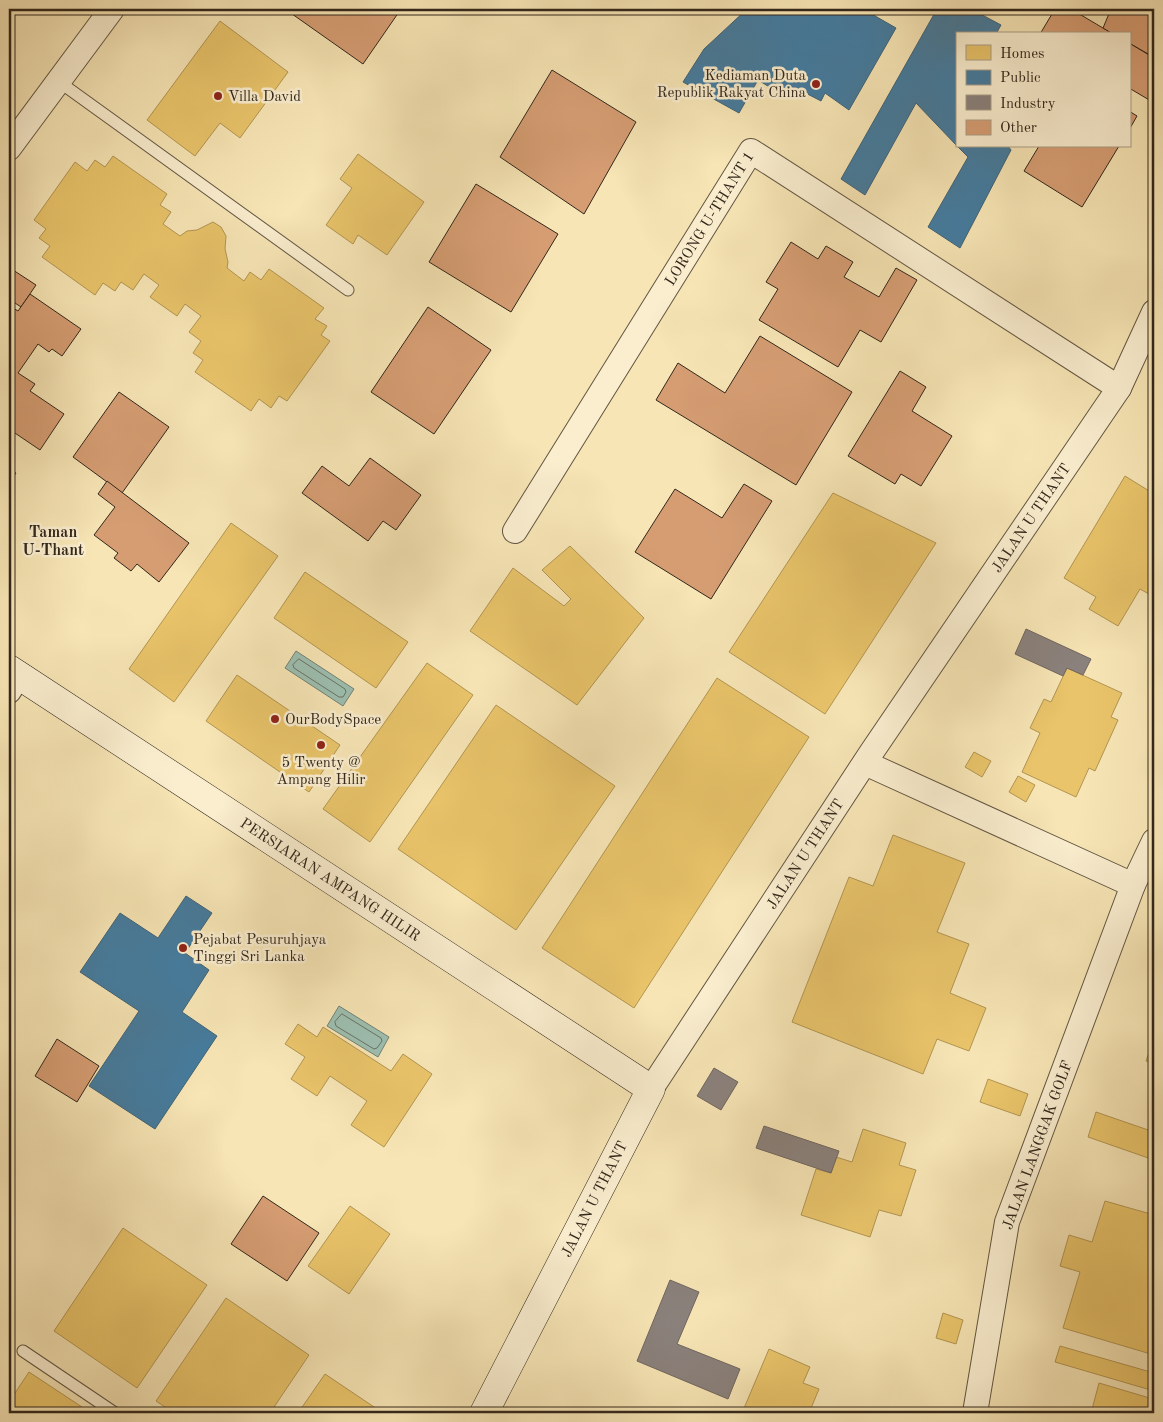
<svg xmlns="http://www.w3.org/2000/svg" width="1163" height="1422" viewBox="0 0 1163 1422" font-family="'Old Standard TT',serif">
	<rect width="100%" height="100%" fill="#f7e5b5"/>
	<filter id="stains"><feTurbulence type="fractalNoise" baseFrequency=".004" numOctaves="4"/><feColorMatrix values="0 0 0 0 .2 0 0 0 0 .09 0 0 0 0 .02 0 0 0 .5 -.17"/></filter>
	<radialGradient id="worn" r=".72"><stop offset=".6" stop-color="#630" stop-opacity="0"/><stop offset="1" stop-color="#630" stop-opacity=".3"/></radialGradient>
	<g fill="#9dbfb1" stroke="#728275">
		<polygon points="296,651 354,689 343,706 285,668"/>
		<polygon points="339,1006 389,1037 378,1057 327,1026"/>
	</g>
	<g fill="#e9c46a" stroke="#b29552">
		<polygon points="220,21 288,72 240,138 220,123 195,156 147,120"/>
		<polygon points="358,154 424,202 387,255 358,235 353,244 326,225 352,188 340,179"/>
		<polygon points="113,156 167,194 160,205 171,212 163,224 180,236 187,231 197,230 213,222 221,227 226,236 225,249 228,262 227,268 244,281 250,272 261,280 269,269 324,308 315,319 327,326 321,335 330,341 287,401 279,396 271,408 259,399 251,411 195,372 203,360 193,353 201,341 189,332 201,316 185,304 177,316 150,297 159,285 144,274 133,290 121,282 115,291 103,283 95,295 42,257 50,246 39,238 46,229 34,220 75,162 87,171 95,160 105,167"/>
		<polygon points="1125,476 1154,494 1154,597 1140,589 1118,626 1089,609 1096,597 1064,578"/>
		<polygon points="833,493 936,543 825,714 729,652"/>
		<polygon points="231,523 278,556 174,702 129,669"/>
		<polygon points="570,546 644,618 577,705 470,631 513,568 564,606 571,599 542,570"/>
		<polygon points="305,572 408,642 376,688 274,618"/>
		<polygon points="427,663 473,695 370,842 323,809"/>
		<polygon points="1067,668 1122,693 1111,717 1118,720 1095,771 1089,768 1076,797 1022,772 1040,733 1030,728 1044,699 1051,702"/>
		<polygon points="237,675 340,745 309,792 206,721"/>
		<polygon points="717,678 809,737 634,1008 542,948"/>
		<polygon points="496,705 615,786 516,930 398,849"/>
		<polygon points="974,752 991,761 982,777 965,767"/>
		<polygon points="1018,776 1035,785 1026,802 1009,792"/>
		<polygon points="893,835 965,863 937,932 969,944 950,993 986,1008 969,1051 937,1039 923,1074 792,1022 849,877 873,886"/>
		<polygon points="298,1024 317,1037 323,1027 391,1071 403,1054 432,1074 384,1147 351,1125 367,1101 330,1076 317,1096 291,1079 305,1057 285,1044"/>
		<polygon points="1154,1038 1154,1064 1146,1061"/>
		<polygon points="988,1079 1028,1094 1020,1116 980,1102"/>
		<polygon points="1096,1112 1154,1132 1154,1160 1088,1137"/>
		<polygon points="863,1129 906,1143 899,1165 916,1170 901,1216 879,1210 870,1237 801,1215 816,1169 831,1173 836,1157 852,1162"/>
		<polygon points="1105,1201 1154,1215 1154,1355 1063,1328 1080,1272 1060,1266 1069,1235 1092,1242"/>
		<polygon points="350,1206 390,1234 349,1294 308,1266"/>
		<polygon points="123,1228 207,1285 137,1388 54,1331"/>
		<polygon points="226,1298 309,1355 270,1413 174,1413 156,1401"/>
		<polygon points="943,1313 963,1320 956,1344 936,1338"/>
		<polygon points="1060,1346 1154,1373 1154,1391 1055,1362"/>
		<polygon points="769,1349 810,1367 803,1383 819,1389 809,1413 742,1413"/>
		<polygon points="29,1372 91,1413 9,1413 9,1402"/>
		<polygon points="325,1374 383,1413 298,1413"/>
		<polygon points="1099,1383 1153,1399 1149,1413 1091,1413"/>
	</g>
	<g fill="#457b9d" stroke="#3f6276">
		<polygon points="747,9 863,9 896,28 849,110 825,93 821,101 794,87 786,97 758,80 739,113 683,82 704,49"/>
		<polygon points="937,9 971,9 1001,25 996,34 957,34 957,146 916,103 865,195 841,179"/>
		<polygon points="957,146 1008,146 1011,150 960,248 928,227 968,157"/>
		<polygon points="9,468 16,473 9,484"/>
		<polygon points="186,896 212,913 185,953 209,970 182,1012 217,1036 155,1129 89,1086 139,1011 80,972 120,913 158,938"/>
	</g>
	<g fill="#8a817c" stroke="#70665f">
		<polygon points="1026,629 1091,659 1083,675 1067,668 1063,676 1015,654"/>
		<polygon points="714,1068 738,1082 721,1110 697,1096"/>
		<polygon points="764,1126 839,1151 831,1173 756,1148"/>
		<polygon points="670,1280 699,1292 677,1344 740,1369 728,1399 637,1361"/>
	</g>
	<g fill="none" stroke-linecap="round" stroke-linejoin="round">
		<g stroke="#687366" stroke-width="1">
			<polygon points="299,659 345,689 346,692 343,697 339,697 294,668 293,665"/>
			<polygon points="342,1014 381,1038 382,1041 377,1048 374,1049 336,1026 335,1022"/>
		</g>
	</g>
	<g fill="#d69d73" stroke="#32271b">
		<polygon points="285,9 401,9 363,64"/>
		<polygon points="1055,9 1071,9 1113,34 1040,34"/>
		<polygon points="1111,9 1154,9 1154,42 1150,55 1129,43 1129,34 1113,34 1103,28"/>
		<polygon points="1129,43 1154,58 1154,95 1151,101 1129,88"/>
		<polygon points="552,70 636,122 584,214 500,157"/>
		<polygon points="1129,111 1137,116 1129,130"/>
		<polygon points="1039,146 1119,146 1082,207 1024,171"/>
		<polygon points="476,184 558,234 511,312 429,262"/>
		<polygon points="791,242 818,259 826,246 853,262 844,277 879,297 896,268 917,280 881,342 860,330 838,367 759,320 778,289 766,282"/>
		<polygon points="9,269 12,272 13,270 36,285 21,307 9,299"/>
		<polygon points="30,294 81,329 62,356 52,349 49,352 38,344 18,373 35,384 30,391 64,414 40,450 9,429 9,315 13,308 18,311"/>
		<polygon points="428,307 491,350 434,434 371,392"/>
		<polygon points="760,336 852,392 796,485 656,400 678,363 725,393"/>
		<polygon points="900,371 926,387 912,411 952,436 921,486 901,474 895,484 848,456"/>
		<polygon points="119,392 169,427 122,493 73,457"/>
		<polygon points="370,458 421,495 396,530 383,521 368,541 302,493 322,466 349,486"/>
		<polygon points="107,481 189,543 159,582 137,564 131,571 114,558 118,553 94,535 115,507 98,494"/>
		<polygon points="744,484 772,501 711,599 635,552 675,489 722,518"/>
		<polygon points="57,1039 99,1066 77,1102 35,1076"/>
		<polygon points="263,1196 319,1233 287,1281 231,1244"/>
	</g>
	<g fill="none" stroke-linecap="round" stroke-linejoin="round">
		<defs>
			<g id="lane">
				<polyline points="58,81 348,290"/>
				<polyline points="23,1351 115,1413"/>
			</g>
			<g id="street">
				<polyline points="9,148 112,9"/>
				<path id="s1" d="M515,531L751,151L1119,388"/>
				<polyline points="9,691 19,675"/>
				<polyline points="865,763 1133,885 1007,1222 975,1413"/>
				<polyline points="1133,885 1154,841"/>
				<path id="s2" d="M651,1089L871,753L1119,388L1154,312"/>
			</g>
			<g id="secondary">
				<path id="s3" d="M9,669L651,1089L484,1413"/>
			</g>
		</defs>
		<use href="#lane" stroke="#635642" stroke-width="13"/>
		<use href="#street" stroke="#635642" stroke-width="26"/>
		<use href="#secondary" stroke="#32271b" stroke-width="29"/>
		<use href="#lane" stroke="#faeecf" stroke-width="11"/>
		<use href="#street" stroke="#faeecf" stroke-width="24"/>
		<use href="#secondary" stroke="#faeecf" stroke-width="28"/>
	</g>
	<g fill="#8f2418" stroke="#faeecf" stroke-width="2">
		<circle cx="816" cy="84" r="5"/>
		<circle cx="218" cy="96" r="5"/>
		<circle cx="275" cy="719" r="5"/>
		<circle cx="321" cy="745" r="5"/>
		<circle cx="183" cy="948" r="5"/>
	</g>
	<g text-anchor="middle" stroke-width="5" stroke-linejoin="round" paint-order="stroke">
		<g font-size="15" fill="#32271b" stroke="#faeecf" text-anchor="start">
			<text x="806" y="80" text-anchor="end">Kediaman Duta<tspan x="806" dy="17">Republik Rakyat China</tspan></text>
			<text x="228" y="101">Villa David</text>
			<text x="285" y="724">OurBodySpace</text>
			<text x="321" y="767" text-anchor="middle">5 Twenty @<tspan x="321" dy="17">Ampang Hilir</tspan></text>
			<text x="193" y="944">Pejabat Pesuruhjaya<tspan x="193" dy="17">Tinggi Sri Lanka</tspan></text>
		</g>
		<g font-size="15" fill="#32271b" stroke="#faeecf">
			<text dy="5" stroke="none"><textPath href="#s1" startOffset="368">LORONG U-THANT 1</textPath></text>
			<text dy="5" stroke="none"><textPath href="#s2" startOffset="686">JALAN U THANT</textPath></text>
			<text dy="5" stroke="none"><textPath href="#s2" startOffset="281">JALAN U THANT</textPath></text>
			<text dy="5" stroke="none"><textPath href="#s3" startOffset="384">PERSIARAN AMPANG HILIR</textPath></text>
			<text transform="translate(1037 1145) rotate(-70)" y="5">JALAN LANGGAK GOLF</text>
			<text transform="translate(594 1199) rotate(-63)" y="5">JALAN U THANT</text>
		</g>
		<g font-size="16" font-weight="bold" fill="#32271b" stroke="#faeecf">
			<text x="53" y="537">Taman<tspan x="53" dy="18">U-Thant</tspan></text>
		</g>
	</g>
	<rect width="1163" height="1422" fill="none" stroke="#f7e5b5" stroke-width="30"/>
	<rect x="10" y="10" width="1143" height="1402" fill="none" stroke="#32271b" stroke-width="2.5"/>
	<rect x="15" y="15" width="1133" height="1392" fill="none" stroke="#32271b"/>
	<rect x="956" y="32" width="175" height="115" fill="#faeecf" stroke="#aa9e87"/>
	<rect x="966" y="45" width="25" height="15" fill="#e9c46a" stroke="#aa9e87"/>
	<text x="1000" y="58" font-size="15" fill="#32271b">Homes</text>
	<rect x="966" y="70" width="25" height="15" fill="#457b9d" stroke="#aa9e87"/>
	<text x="1000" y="82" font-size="15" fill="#32271b">Public</text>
	<rect x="966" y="95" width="25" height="15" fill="#8a817c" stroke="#aa9e87"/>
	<text x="1000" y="108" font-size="15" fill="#32271b">Industry</text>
	<rect x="966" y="120" width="25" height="15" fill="#d69d73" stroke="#aa9e87"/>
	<text x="1000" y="132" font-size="15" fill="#32271b">Other</text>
	<rect width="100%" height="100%" filter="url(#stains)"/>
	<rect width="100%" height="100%" fill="url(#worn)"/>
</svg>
